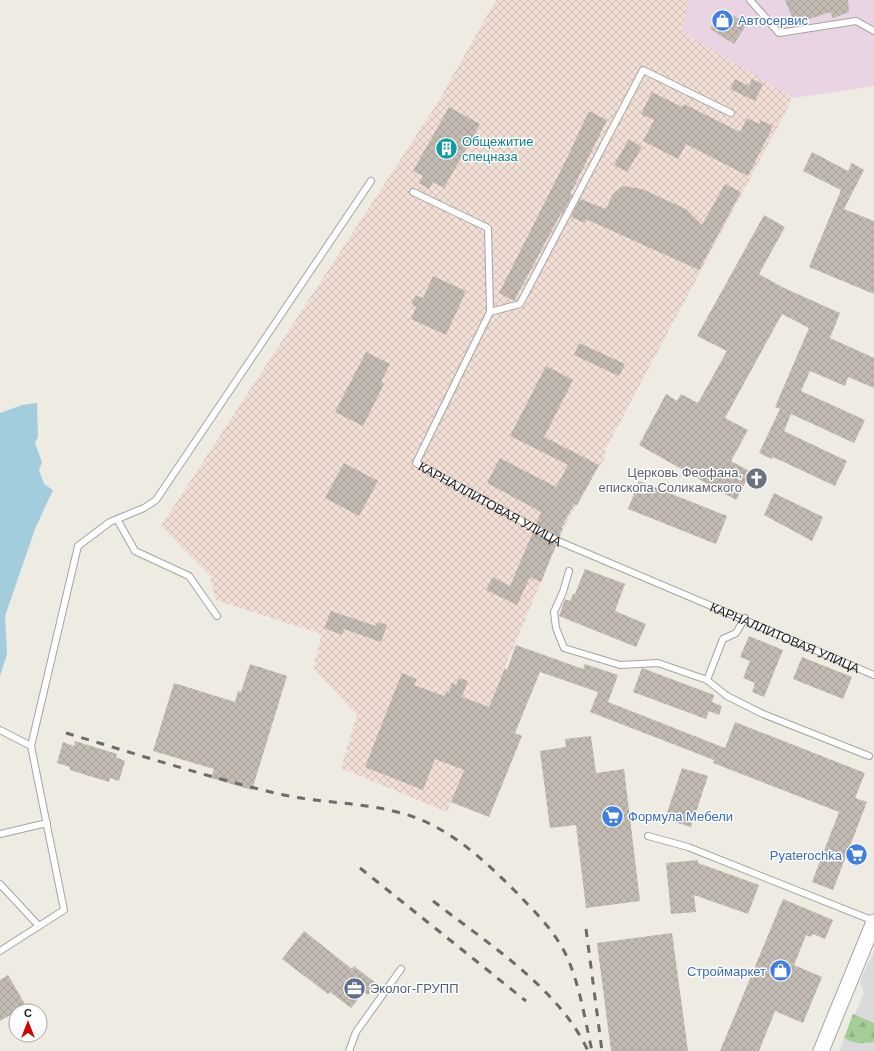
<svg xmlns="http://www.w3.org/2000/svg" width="874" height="1051" viewBox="0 0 874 1051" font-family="Helvetica,sans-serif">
	<defs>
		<pattern id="military-cross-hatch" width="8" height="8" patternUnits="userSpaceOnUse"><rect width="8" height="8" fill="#f1ded5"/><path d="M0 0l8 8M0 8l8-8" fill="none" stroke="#cebeb6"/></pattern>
		<pattern id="forest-firs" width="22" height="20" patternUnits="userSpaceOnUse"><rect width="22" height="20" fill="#a5ce97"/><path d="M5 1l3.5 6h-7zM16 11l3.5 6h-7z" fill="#8eb082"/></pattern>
		<pattern id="building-cross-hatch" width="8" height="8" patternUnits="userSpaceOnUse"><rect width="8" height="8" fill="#c3bab2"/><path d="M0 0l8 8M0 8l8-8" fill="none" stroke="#a79f99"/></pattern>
	</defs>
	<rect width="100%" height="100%" fill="#eeebe3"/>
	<polygon fill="#dbdada" points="874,951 874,1051 839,1051 864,993 860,981"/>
	<polygon fill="#e8d4e3" points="688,0 874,0 874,86 793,98 682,32"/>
	<polygon fill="url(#military-cross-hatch)" points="496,0 688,0 682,32 793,98 605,450 605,457 566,523 507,662 447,812 341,768 357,715 313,668 322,634 216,600 210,576 161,526 438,102"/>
	<path fill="url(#forest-firs)" d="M853,1014L874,1023V1042C862,1044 854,1044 844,1038Z"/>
	<polygon fill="#a2cddd" points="37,403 38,437 35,443 42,462 39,470 44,484 53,490 35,529 5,616 7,654 0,676 0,413 22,405"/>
	<g fill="url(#building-cross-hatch)">
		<polygon points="785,0 848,0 849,12 833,18 830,12 795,24"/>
		<polygon points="723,9 747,24 734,44 710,29"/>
		<polygon points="735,79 749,86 752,79 763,84 755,101 730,89"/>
		<polygon points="652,92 682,107 684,104 740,132 747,118 759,124 761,120 773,126 748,176 686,144 678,159 643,141 654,120 641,114"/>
		<polygon points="449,107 480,124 444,188 433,182 429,189 419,183 423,176 413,171"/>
		<polygon points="589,111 607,120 570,194 572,195 563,213 561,213 514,301 499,293 567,158"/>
		<polygon points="629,139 642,147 627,172 614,165"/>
		<polygon points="812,152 848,171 852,163 864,170 844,209 874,221 874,294 809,267 841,190 803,171"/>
		<polygon points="725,184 741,192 699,270 586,219 585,223 571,217 580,199 606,209 613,194 623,186 642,189 686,209 702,225"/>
		<polygon points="764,215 785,227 759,274 784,288 840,313 830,338 874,358 874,388 848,377 845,386 810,371 801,391 865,420 854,443 791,414 784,431 847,461 835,486 773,457 772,459 759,453 780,409 775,407 809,328 782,314 725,418 748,430 731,461 751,472 736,500 639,445 666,394 677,401 681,394 698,403 727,351 697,336"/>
		<polygon points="433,276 466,291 446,335 411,319 416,307 411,304 416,295 423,298"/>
		<polygon points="579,343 625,364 619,376 574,355"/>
		<polygon points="366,352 390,364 381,382 384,384 363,426 335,412"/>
		<polygon points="546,366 573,380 544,437 599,465 577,505 574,504 561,528 563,528 559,537 536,524 541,512 487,483 500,458 556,487 568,465 510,436"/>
		<polygon points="344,463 378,481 359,516 325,498"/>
		<polygon points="639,481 727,516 716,544 628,509"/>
		<polygon points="774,493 823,517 812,541 764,515"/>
		<polygon points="533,532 556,545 541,582 530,577 517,605 486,590 493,577 510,586"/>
		<polygon points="585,569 625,584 615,611 646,624 636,647 559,616 565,599 570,601 573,594 575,594"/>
		<polygon points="331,611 376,626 378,622 387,625 381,642 344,629 342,635 324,628"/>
		<polygon points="749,636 783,650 764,697 752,692 755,683 743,678 750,661 740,657"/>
		<polygon points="516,645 583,669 585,664 618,675 608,702 725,748 735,722 865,773 855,798 867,802 833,890 812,882 839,812 713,763 714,760 590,712 598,692 540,672 515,733 522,736 489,817 451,802 464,770 435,759 423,790 365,767 402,673 417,679 414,685 444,696 447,691 449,692 452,683 456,685 459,678 468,681 462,697 489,707 505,668 507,670"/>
		<polygon points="802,657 852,677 843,699 793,679"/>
		<polygon points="250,664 287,676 252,790 211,778 214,769 153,751 174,683 235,702 238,691 241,692"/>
		<polygon points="642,668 714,695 712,702 722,706 719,715 709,711 706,719 633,692"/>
		<polygon points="591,736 596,773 624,769 640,901 586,908 576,825 550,828 540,751 566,747 565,739"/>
		<polygon points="75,741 117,754 116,757 125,761 119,781 110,778 109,782 70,770 70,767 57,763 63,742 74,746"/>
		<polygon points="682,768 708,776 691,827 665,819"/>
		<polygon points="698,860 698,863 759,885 748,914 694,895 696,912 671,914 666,863"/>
		<polygon points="783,899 833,920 825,939 813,934 811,937 806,935 794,965 822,977 803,1023 775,1011 759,1051 720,1051"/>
		<polygon points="304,931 352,969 354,966 377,984 368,995 364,992 351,1008 330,992 328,994 282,959"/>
		<polygon points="672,933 688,1051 611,1051 597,943"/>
		<polygon points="8,975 26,1006 0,1021 0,980"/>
	</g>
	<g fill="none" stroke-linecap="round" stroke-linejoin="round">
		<defs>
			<g id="service">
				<polyline points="750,0 779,33 856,21 874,31"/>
				<path id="s1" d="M413,192L488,228L490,312L416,463L558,541L874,675"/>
				<polyline points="490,312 520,304 643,70 731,113"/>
				<polyline points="117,519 135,551 189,576 217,616"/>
				<polyline points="569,571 563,592 554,612 556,628 564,648 620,665 658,663 707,680 727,696 763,714 869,756"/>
				<polyline points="707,680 723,639 736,633 745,618"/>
				<polyline points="0,730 31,746 64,910 0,951"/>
				<polyline points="31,746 78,546 110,522 144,508 156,500 371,181"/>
				<polyline points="0,834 47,823"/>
				<polyline points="648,836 688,847 874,921"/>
				<polyline points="0,884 39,926"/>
				<polyline points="349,1051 356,1032 401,969"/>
			</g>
			<polyline id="tertiary" points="821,1051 874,922"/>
		</defs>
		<use href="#service" stroke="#a4a4a4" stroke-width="8"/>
		<use href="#tertiary" stroke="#a4a4a4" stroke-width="17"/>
		<use href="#service" stroke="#fff" stroke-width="6"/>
		<use href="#tertiary" stroke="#fff" stroke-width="15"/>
		<g stroke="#6b6b6b" stroke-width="3" stroke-dasharray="8 8" stroke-linecap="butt">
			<path d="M66,733C136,754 207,777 279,794C319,803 361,802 401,813C447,825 483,859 516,892C535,912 555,931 567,957C580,986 585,1020 592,1051"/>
			<polyline points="360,868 526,1001"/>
			<path d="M433,901C487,943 559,988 588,1051"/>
			<polyline points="586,929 602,1051"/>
		</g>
	</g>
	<defs>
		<symbol id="shop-disc" viewBox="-11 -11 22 22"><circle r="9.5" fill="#3f7fe0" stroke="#fff"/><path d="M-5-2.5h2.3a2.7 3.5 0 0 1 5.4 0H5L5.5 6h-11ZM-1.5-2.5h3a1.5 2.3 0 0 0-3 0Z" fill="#fff"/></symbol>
		<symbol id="building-disc" viewBox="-11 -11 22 22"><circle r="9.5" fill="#0f9aa8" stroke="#fff"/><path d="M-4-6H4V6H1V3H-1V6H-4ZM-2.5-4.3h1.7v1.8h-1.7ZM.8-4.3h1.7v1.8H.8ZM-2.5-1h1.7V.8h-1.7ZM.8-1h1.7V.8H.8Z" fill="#fff"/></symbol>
		<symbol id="church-disc" viewBox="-11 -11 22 22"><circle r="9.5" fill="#6b7280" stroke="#fff"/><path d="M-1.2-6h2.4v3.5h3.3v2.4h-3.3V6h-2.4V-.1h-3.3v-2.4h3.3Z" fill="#fff"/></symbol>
		<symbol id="supermarket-disc" viewBox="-11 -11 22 22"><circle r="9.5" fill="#3f7fe0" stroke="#fff"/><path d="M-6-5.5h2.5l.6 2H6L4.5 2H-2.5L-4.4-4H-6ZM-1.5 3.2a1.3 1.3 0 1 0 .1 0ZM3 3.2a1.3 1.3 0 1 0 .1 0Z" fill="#fff"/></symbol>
		<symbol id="office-disc" viewBox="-11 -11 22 22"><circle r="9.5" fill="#5c6f8a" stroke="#fff"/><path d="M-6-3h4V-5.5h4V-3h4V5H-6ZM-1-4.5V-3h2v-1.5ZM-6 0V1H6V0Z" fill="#fff"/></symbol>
	</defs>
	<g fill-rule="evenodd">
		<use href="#shop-disc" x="710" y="8" width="25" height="25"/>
		<use href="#building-disc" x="434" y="136" width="25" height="25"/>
		<use href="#church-disc" x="744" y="466" width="25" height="25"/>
		<use href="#supermarket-disc" x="600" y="804" width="25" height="25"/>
		<use href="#supermarket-disc" x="844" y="842" width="25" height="25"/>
		<use href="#shop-disc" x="768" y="958" width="25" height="25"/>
		<use href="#office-disc" x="342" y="976" width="25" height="25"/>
	</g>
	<g text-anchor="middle" stroke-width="3" stroke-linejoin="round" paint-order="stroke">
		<g font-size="13" fill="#366cbe" stroke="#fff" text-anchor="start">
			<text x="738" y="25">Автосервис</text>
			<text x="628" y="821">Формула Мебели</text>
			<text x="842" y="860" text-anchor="end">Pyaterochka</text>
			<text x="766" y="976" text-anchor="end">Строймаркет</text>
		</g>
		<g font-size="13" fill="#0d838f" stroke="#fff" text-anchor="start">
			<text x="462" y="146">Общежитие<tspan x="462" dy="15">спецназа</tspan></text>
		</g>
		<g font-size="13" fill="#5b616d" stroke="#fff" text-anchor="end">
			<text x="742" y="477">Церковь Феофана,<tspan x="742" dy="15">епископа Соликамского</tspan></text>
		</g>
		<g font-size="13" fill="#1d1d1d" stroke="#fff">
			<text dy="5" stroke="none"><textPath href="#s1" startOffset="420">КАРНАЛЛИТОВАЯ УЛИЦА</textPath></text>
			<text dy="5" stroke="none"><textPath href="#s1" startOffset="744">КАРНАЛЛИТОВАЯ УЛИЦА</textPath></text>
		</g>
		<g font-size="13" fill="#4e5e75" stroke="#fff" text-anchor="start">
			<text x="370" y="993">Эколог-ГРУПП</text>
		</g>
	</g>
	<g transform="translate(28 1023)"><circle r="19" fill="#ffffff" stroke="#a5a5a5"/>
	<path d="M0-3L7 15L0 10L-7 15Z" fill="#ca0700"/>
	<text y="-6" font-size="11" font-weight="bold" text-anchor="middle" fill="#1d1d1d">С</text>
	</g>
</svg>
